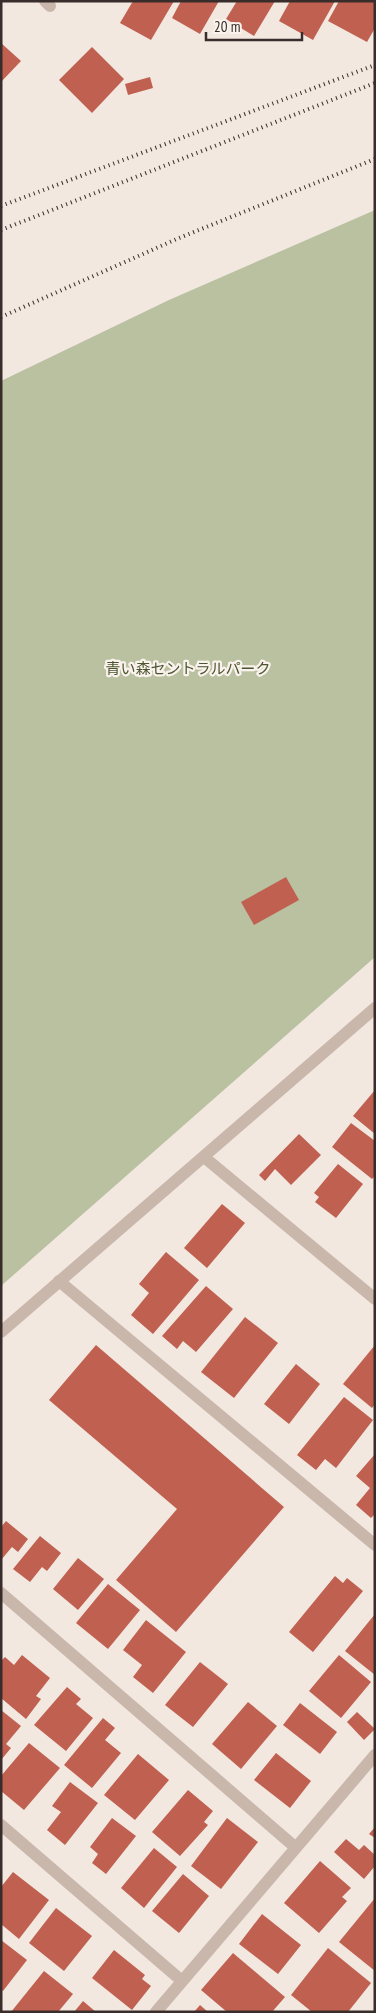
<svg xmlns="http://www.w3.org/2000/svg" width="376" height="2013" viewBox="0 0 376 2013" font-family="'PT Sans Narrow','Noto Sans JP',sans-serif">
	<rect width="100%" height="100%" fill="#f2e8e0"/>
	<polygon fill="#b9c1a0" points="375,210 375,957 1,1286 1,381 169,300"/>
	<g fill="#c06050">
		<polygon points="133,1 174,1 151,40 120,23"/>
		<polygon points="181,1 219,1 200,34 172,18"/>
		<polygon points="237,1 275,1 254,36 226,19"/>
		<polygon points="290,1 335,1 313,40 279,21"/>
		<polygon points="339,1 375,1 375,28 367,42 328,21"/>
		<polygon points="1,43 21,61 1,82"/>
		<polygon points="92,47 124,79 92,113 59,80"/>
		<polygon points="150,77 153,88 128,95 125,84"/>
		<polygon points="286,877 299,900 254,925 241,902"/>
		<polygon points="375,1090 375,1134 353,1116"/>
		<polygon points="351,1123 375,1141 375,1176 372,1179 332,1147"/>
		<polygon points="299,1134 321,1155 291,1185 275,1169 265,1181 259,1175"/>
		<polygon points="338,1164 363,1184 336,1218 315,1202 319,1197 314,1193"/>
		<polygon points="222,1204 245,1223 207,1268 184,1248"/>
		<polygon points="166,1252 199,1280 153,1334 131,1315 149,1293 139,1284"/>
		<polygon points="206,1286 233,1309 196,1352 183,1341 177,1349 162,1336"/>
		<polygon points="245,1317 278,1343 234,1398 201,1372"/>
		<polygon points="96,1345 284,1507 176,1632 116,1580 177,1509 49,1400"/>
		<polygon points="375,1345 375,1404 372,1408 343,1384"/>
		<polygon points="296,1364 320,1384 289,1424 264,1404"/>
		<polygon points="344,1397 373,1420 336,1468 325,1459 316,1470 297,1455"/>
		<polygon points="375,1454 375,1514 371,1518 356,1505 370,1488 356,1476"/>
		<polygon points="6,1521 28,1539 18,1552 12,1547 1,1560 1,1527"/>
		<polygon points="40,1536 61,1553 47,1571 42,1567 30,1582 13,1569"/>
		<polygon points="78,1558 104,1579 78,1610 53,1589"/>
		<polygon points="335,1576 343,1583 347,1578 363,1591 313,1652 289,1632"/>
		<polygon points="108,1584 140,1610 108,1649 76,1623"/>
		<polygon points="375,1614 375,1675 345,1651"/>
		<polygon points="146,1620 186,1652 153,1693 133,1677 142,1665 123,1650"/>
		<polygon points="22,1655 50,1678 36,1696 41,1699 26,1719 1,1698 1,1661 5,1657 14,1665"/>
		<polygon points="339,1655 371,1682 341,1718 309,1691"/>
		<polygon points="200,1662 228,1684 193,1727 165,1705"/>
		<polygon points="67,1687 81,1699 76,1704 93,1718 66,1751 34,1725"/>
		<polygon points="248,1702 277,1726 241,1769 212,1744"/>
		<polygon points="300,1703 337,1732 320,1754 283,1725"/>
		<polygon points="1,1710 21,1726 6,1744 11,1748 1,1760"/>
		<polygon points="357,1712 375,1729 364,1740 347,1722"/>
		<polygon points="103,1718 115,1728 105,1740 121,1753 92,1788 64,1765"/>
		<polygon points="29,1743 60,1768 24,1810 1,1791 1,1776"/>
		<polygon points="276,1753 311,1781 290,1808 254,1780"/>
		<polygon points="138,1754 169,1780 135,1820 104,1795"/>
		<polygon points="70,1782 98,1803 65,1845 47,1830 61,1812 52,1806"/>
		<polygon points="188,1790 213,1811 204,1822 208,1825 180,1856 152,1832"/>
		<polygon points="112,1818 136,1836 106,1874 92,1863 98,1854 90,1847"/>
		<polygon points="227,1818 258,1842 221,1889 191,1866"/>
		<polygon points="375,1827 375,1838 369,1834"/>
		<polygon points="346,1839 359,1850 364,1845 375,1855 375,1866 364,1879 334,1852"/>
		<polygon points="154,1848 177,1867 144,1908 121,1888"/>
		<polygon points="320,1861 351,1888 342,1897 347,1901 319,1933 284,1903"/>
		<polygon points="13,1872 49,1900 19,1939 1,1924 1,1887"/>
		<polygon points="183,1874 209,1896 179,1933 152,1911"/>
		<polygon points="375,1898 375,1971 339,1942"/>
		<polygon points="56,1908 92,1936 64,1971 29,1943"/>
		<polygon points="262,1914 301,1945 278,1974 239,1944"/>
		<polygon points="1,1940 27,1960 3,1991 1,1989"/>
		<polygon points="328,1948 371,1983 348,2012 312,2012 291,1995"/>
		<polygon points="114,1950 145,1975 142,1979 151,1986 132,2010 92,1978"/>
		<polygon points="233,1953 285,1997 272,2012 227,2012 201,1990"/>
		<polygon points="44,1971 73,1994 58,2012 11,2012"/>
		<polygon points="83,2001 96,2012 74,2012"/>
		<polygon points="200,2005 208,2012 194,2012"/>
	</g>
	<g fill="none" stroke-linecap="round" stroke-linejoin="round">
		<g stroke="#cab7ac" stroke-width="12">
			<polyline points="45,1 50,6"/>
			<polyline points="204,1157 375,1299"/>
			<polyline points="59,1281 375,1545"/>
			<polyline points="1,1593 295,1847"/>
			<polyline points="1,1825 182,1981"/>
			<polyline points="156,2012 375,1755"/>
		</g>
		<polyline stroke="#cab7ac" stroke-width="12" points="1,1332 375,1008"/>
		<g stroke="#382d2a" stroke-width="4" stroke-dasharray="1 4" stroke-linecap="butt">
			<polyline points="1,206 375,65"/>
			<polyline points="1,230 375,83"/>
			<polyline points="1,317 179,238 375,159"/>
		</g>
	</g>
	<g text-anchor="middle" stroke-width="4.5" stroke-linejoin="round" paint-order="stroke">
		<g font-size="15" fill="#4b552f" stroke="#faf2ec">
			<text x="188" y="674">青い森セントラルパーク</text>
		</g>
	</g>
	<rect width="376" height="2013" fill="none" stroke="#382d2a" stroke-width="5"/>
	<path d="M206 32v8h96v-8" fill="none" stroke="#382d2a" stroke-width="2.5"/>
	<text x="214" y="32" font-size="15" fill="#382d2a" stroke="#faf2ec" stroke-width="4" paint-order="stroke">20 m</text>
</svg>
